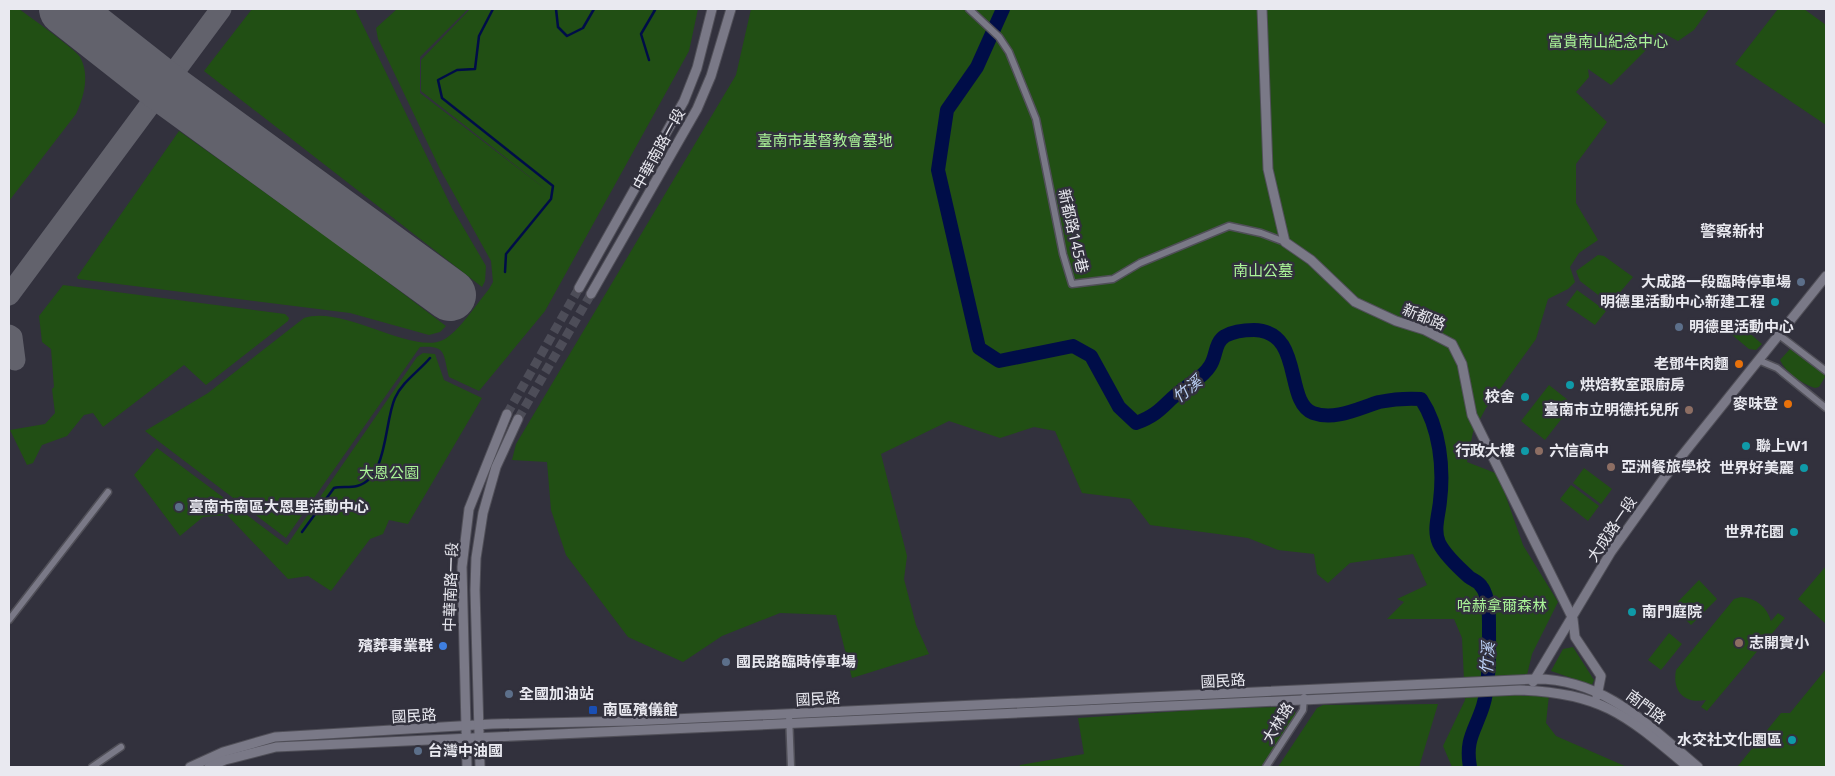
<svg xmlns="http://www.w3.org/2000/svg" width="1835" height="776" viewBox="0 0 1835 776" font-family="'Open Sans','Noto Sans TC',sans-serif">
	<rect width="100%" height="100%" fill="#32313d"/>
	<g fill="#214f14">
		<path d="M9,9H19C30,17 75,49 80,57C90,75 84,97 76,114L9,201Z"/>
		<polygon points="252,9 355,9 452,208 486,266 485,281 482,287 204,71"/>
		<path d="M397,9H468L420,57V93L548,191L421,91V60L470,9H698L689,51L545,311L479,391L449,377C443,354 447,345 420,347L286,538L145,431L208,393L304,318C344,305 411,355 443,340C458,333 478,302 489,289L493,282L491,261L440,169L378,39L376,28Z"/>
		<polygon points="751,9 1709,9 1694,30 1678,41 1663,33 1611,85 1588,69 1589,77 1576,92 1607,122 1576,164 1576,203 1598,240 1579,253 1570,267 1575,282 1568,289 1548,299 1536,339 1486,408 1473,432 1467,462 1498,474 1523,545 1558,602 1532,654 1522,696 1549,695 1546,723 1556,736 1627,767 1452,767 1443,746 1465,700 1462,638 1454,619 1387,619 1404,602 1397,599 1427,585 1413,554 1350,563 1328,583 1317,574 1314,554 1278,550 1248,538 1150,525 1130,499 1082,493 1055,431 1034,427 1000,438 949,421 881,454 907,556 904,579 916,625 929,654 852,678 836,615 780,613 722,636 683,662 628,637 566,555 551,510 547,462 512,460 516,444 736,75"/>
		<polygon points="1778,9 1804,9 1826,25 1826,125 1735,64"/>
		<polygon points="179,131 344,249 446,326 440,332 429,335 350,313 78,279 77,277"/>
		<polygon points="1598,255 1604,256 1633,277 1610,304 1580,281 1576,271"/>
		<polygon points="63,285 285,314 289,318 288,321 206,385 184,365 103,427 93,413 84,415 67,436 42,445 33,463 27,465 10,430 45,424 55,413 52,389 54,387 51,349 42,342 39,316"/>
		<polygon points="1577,290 1606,311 1595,325 1566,305"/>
		<polygon points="1739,324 1762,344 1756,350 1749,349 1731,334"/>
		<path d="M1790,349L1797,351L1823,372L1825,377L1819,387L1815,388C1802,384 1786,373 1780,360Z"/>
		<polygon points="423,353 435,354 444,380 482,398 408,524 389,520 383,534 370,539 331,591 308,576 288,579 227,515 203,517 180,536 134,475 157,448 287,545 417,357"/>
		<polygon points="1549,385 1573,404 1545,440 1521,421"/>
		<polygon points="1584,468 1612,489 1601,504 1573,483"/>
		<polygon points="1571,485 1599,506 1588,521 1560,499"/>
		<polygon points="1826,566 1826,624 1798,599"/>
		<polygon points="1699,580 1717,599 1691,625 1673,607"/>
		<path d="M1741,597C1756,598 1767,607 1771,621L1778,613L1785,618L1707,711L1701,707L1706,700C1684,704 1672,691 1676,670L1734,599Z"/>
		<polygon points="1669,633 1682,644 1661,670 1648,660"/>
		<polygon points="1573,647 1594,680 1592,685 1551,671 1563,649"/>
		<polygon points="1826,669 1826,767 1737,767 1781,713 1790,713"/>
		<polygon points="1438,704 1419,767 1278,767 1317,708 1323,705"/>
		<polygon points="1294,707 1296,716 1263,767 1019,767 1020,765 1084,754 1078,718 1226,708"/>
	</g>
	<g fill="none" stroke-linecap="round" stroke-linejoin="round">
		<g stroke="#000d48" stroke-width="2.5">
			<polyline points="493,9 479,36 475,69 457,70 438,80 442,98 553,186 551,199 506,254 505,272"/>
			<polyline points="556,9 558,27 567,36 583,28 594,9"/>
			<polyline points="649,60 641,34 655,10 653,9"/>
			<path d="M302,532L334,488C341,486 349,488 357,486C388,478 384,422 395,398C402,382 419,371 430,358"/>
		</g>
		<path stroke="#000d48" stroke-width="14" d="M1003,9L977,67L947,110L938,170L979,348L999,361L1073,346L1091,356L1119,407L1136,423C1163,413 1164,402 1185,388C1195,380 1203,377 1210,366C1217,356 1214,343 1225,336C1234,331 1244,330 1254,330C1304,331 1284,402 1313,413C1335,421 1359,408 1379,402C1394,399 1406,398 1421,399C1440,428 1444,468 1440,501C1439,514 1433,530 1439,543C1445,555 1459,568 1469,577C1473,580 1479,582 1481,586C1488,594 1489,612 1489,623C1489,646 1490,684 1483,706C1475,731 1465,739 1470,767"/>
		<g stroke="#62626c" stroke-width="21">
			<polyline points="9,295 221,9"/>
			<polyline points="9,335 12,337 15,360"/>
		</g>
		<polyline stroke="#62626c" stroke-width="52" points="65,9 164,87 450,295"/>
		<g stroke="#4d4d58" stroke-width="9" stroke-dasharray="9 4.5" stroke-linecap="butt">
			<polyline points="507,414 579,288"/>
			<polyline points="518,419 591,294"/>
		</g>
		<defs>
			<g id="street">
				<polyline points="969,9 999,37 1009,52 1036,119 1063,254 1072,284 1113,279 1140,263 1229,226 1261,233 1285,242"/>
				<polyline points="1779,335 1826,371"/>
				<polyline points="1758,360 1777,368 1826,408"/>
				<polyline points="9,620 108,492"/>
				<polyline points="789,714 791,767"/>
				<polyline points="92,767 121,747"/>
				<polyline points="1266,767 1303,710 1304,697"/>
			</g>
			<g id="secondary">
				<polyline points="1262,9 1268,169 1285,242 1311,260 1355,302 1396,321 1425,330 1452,344 1462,364 1472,415 1573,619 1575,637 1601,676 1597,696"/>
				<polyline points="579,288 684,101 697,68 712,9"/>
				<polyline points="591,294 697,109 711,76 731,9"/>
				<polyline points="1533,682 1611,552 1664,478 1826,276"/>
				<path d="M190,767L223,752L275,737L492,724L631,721L1536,679C1605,679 1649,726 1698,767"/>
				<path d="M209,767L225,760L276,747L1520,690C1603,693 1627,716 1688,767"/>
				<polyline points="467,767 462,567 469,509 507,414"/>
				<polyline points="480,767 475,590 476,558 483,513 496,467 518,419"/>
			</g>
		</defs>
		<use href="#street" stroke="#504f58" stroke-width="9"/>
		<use href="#secondary" stroke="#504f58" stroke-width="11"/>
		<use href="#street" stroke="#7a7987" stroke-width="6"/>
		<use href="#secondary" stroke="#7a7987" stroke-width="9"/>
	</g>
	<g fill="#5c6f8a" stroke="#32313d" stroke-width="2">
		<circle cx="1801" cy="282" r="5"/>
		<circle cx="1679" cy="327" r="5"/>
		<circle cx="179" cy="507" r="5"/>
		<circle cx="726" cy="662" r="5"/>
		<circle cx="509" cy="694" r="5"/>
		<circle cx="418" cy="751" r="5"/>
	</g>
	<g fill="#0f9aa8" stroke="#32313d" stroke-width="2">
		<circle cx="1775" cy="302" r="5"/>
		<circle cx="1570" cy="385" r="5"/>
		<circle cx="1525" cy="397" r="5"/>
		<circle cx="1746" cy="446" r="5"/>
		<circle cx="1525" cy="451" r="5"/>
		<circle cx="1804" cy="468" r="5"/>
		<circle cx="1794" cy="532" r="5"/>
		<circle cx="1632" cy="612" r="5"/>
		<circle cx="1792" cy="740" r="5"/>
	</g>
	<g fill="#e8710a" stroke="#32313d" stroke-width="2">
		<circle cx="1739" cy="364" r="5"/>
		<circle cx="1788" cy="404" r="5"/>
	</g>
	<g fill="#8d6e63" stroke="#32313d" stroke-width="2">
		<circle cx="1689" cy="410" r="5"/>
		<circle cx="1539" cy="451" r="5"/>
		<circle cx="1611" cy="467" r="5"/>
		<circle cx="1739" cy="643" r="5"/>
	</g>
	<circle fill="#3f7fe0" stroke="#32313d" stroke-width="2" cx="443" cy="646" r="5"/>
	<rect fill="#1a4fb4" stroke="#32313d" stroke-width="2" x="588" y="705" width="10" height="10" rx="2.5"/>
	<g text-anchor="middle" stroke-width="5" stroke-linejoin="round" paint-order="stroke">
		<g font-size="15" fill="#aaf498" stroke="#32313d">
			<text x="1608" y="47">富貴南山紀念中心</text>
			<text x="825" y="146">臺南市基督教會墓地</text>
			<text x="1263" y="276">南山公墓</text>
			<text x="389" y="478">大恩公園</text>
			<text x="1502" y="611">哈赫拿爾森林</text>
		</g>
		<g font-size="15" fill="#e9e9f0" stroke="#32313d">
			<text transform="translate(659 149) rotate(-61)" y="5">中華南路一段</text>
			<text transform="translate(1073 231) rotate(77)" y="5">新都路145巷</text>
			<text transform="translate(1424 317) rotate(22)" y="5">新都路</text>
			<text transform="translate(1612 529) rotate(-56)" y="5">大成路一段</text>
			<text transform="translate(451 587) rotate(-88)" y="5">中華南路一段</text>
			<text transform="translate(1223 681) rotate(-3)" y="5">國民路</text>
			<text transform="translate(818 699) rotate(-3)" y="5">國民路</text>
			<text transform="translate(1646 707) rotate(37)" y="5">南門路</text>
			<text transform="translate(414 716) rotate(-3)" y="5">國民路</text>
			<text transform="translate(1278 723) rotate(-59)" y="5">大林路</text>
		</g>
		<g font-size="15" font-weight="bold" fill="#e9e9f0" stroke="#32313d" text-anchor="start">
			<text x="1791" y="287" text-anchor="end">大成路一段臨時停車場</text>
			<text x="1765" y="307" text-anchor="end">明德里活動中心新建工程</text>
			<text x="1689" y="332">明德里活動中心</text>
			<text x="1729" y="369" text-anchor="end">老鄧牛肉麵</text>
			<text x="1580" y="390">烘焙教室跟廚房</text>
			<text x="1515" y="402" text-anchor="end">校舍</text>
			<text x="1778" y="409" text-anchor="end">麥味登</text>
			<text x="1679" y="415" text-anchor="end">臺南市立明德托兒所</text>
			<text x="1756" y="451">聯上W1</text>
			<text x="1515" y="456" text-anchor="end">行政大樓</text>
			<text x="1549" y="456">六信高中</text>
			<text x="1621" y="472">亞洲餐旅學校</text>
			<text x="1794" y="473" text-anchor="end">世界好美麗</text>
			<text x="189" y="512">臺南市南區大恩里活動中心</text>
			<text x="1784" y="537" text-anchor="end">世界花園</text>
			<text x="1642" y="617">南門庭院</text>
			<text x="1749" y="648">志開實小</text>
			<text x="433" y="651" text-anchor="end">殯葬事業群</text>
			<text x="736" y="667">國民路臨時停車場</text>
			<text x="519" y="699">全國加油站</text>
			<text x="603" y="715">南區殯儀館</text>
			<text x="1782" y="745" text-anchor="end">水交社文化園區</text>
			<text x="428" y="756">台灣中油國</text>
		</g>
		<g font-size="16" font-weight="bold" fill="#e9e9f0" stroke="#32313d">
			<text x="1732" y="237">警察新村</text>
		</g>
		<g font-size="16" font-style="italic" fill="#bbd0f5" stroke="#32313d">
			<text transform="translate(1187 389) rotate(-39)" y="6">竹溪</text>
			<text transform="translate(1487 658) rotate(-86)" y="6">竹溪</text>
		</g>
	</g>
	<rect width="1835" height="776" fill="none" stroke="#e9e9f0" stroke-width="20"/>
</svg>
